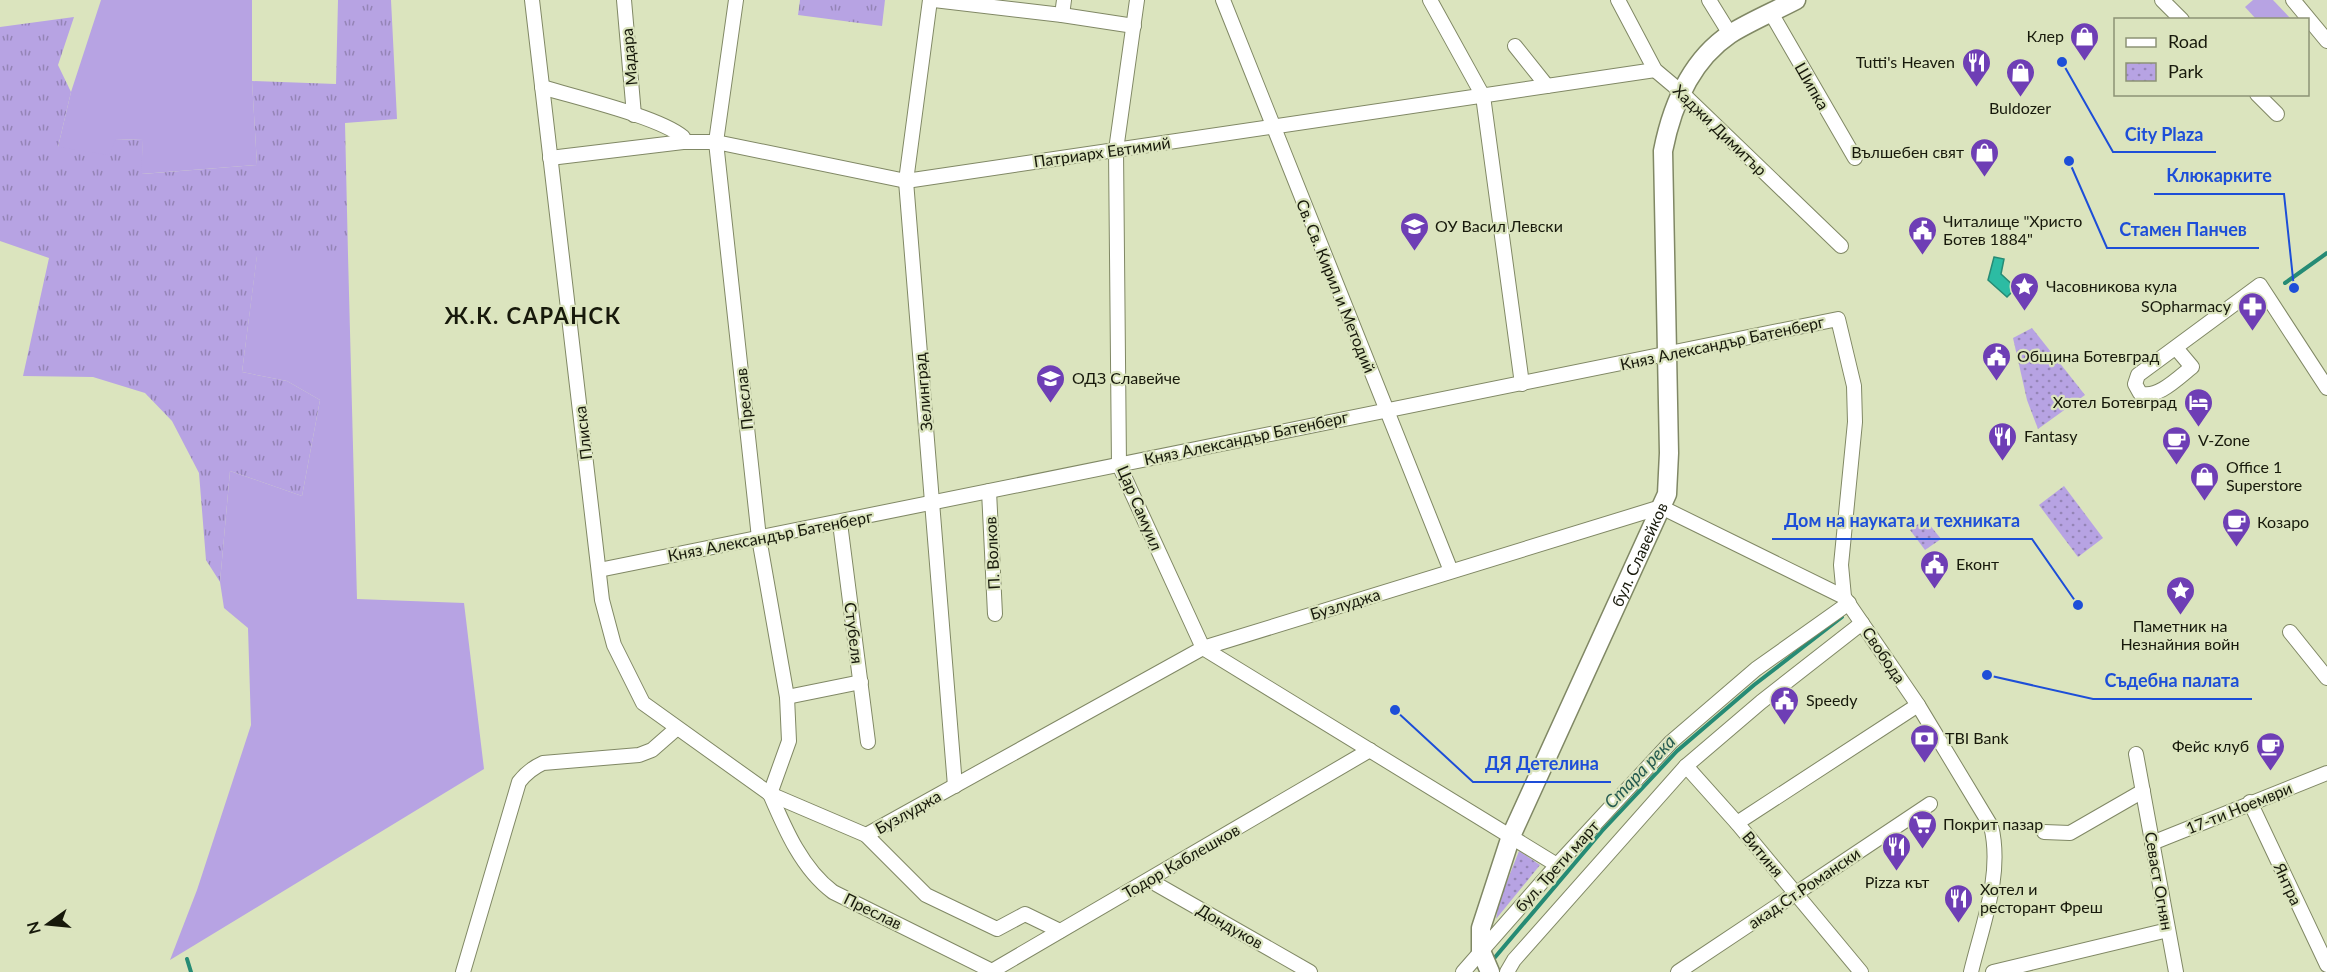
<svg xmlns="http://www.w3.org/2000/svg" width="2327" height="972" viewBox="0 0 2327 972" font-family="Lato,sans-serif">
	<defs>
		<pattern id="grass-tufts" width="24" height="20" patternUnits="userSpaceOnUse" patternTransform="scale(1.5)"><rect width="24" height="20" fill="#b7a3e3"/><path d="M3 7l-1-3M5 7V3M7 7l1-3M15 17l-1-3M17 17v-4M19 17l1-3" fill="none" stroke="#9484b6"/></pattern>
		<pattern id="park-dots" width="8" height="8" patternUnits="userSpaceOnUse" patternTransform="scale(1.5)"><rect width="8" height="8" fill="#b7a3e3"/><path d="M2 2h.1M6 6h.1" fill="none" stroke="#9484b6" stroke-width="1.8" stroke-linecap="round"/></pattern>
	</defs>
	<rect width="100%" height="100%" fill="#dbe4be"/>
	<g fill="url(#grass-tufts)">
		<polygon points="338,0 391,0 397,119 345,123 348,255 257,256 242,372 287,381 320,400 302,496 230,471 220,582 206,560 199,473 172,421 145,393 93,377 23,376 49,258 0,241 0,27 74,17 58,65 71,92 58,147 115,139 143,140 142,174 257,165 252,81 336,84"/>
		<polygon points="800,0 885,0 882,26 798,15"/>
	</g>
	<g fill="url(#park-dots)">
		<polygon points="2032,328 2085,395 2038,429 2027,400 2013,338"/>
		<polygon points="2064,486 2103,538 2078,557 2039,505"/>
		<polygon points="1925,519 1941,539 1925,550 1910,530"/>
		<polygon points="1519,851 1540,865 1496,919 1499,902"/>
	</g>
	<g fill="#b7a3e3">
		<polygon points="101,0 252,0 252,81 257,165 141,174 143,140 116,139 109,155 58,147 71,92"/>
		<polygon points="2253,0 2273,0 2291,19 2256,19 2245,7"/>
		<polygon points="257,255 348,255 357,599 464,603 484,769 170,960 197,890 251,725 248,628 224,608 220,582 230,471 302,496 320,400 287,381 242,372"/>
	</g>
	<polygon fill="#2cbca3" stroke="#268b75" stroke-width="1.5" points="1994,257 2004,259 2001,274 2016,288 2007,297 1988,280"/>
	<g fill="none" stroke-linecap="round" stroke-linejoin="round">
		<g stroke="#268b75" stroke-width="4">
			<polyline points="2285,283 2327,253"/>
			<polyline points="187,959 191,972"/>
			<polyline points="1491,962 1602,831 1677,751 1754,685 1842,617"/>
		</g>
		<defs>
			<g id="street">
				<polyline points="532,0 602,600 614,645 643,703 770,794 866,835 926,895 997,929 1025,914 1060,931"/>
				<polyline points="624,0 634,115"/>
				<polyline points="736,0 716,142 759,538 787,697 789,741 770,794"/>
				<polyline points="930,0 906,181 955,786"/>
				<polyline points="934,0 1062,15 1064,0"/>
				<polyline points="1137,0 1116,150 1119,465 1203,648 1557,865"/>
				<polyline points="1223,0 1451,571"/>
				<polyline points="1430,0 1483,96 1522,384"/>
				<polyline points="1618,0 1655,70 1680,91 1841,246"/>
				<polyline points="1709,0 1730,34"/>
				<polyline points="2162,0 2182,20"/>
				<polyline points="2293,0 2327,41"/>
				<polyline points="1771,13 1855,158"/>
				<polyline points="1062,15 1134,26"/>
				<polyline points="1515,46 1547,86"/>
				<path d="M542,87C574,97 660,117 683,137V142"/>
				<polyline points="2257,94 2277,114"/>
				<polyline points="550,158 683,142 716,142 906,181 1655,70"/>
				<path d="M2176,348L2192,367C2179,377 2157,400 2140,393L2135,384L2138,375L2260,285L2327,388"/>
				<polyline points="989,491 995,614"/>
				<polyline points="840,523 868,742"/>
				<path d="M599,570L1838,319L1854,386L1855,422L1841,565L1844,597L1918,705L1991,826C2003,874 1982,926 1971,972"/>
				<polyline points="2290,632 2327,678"/>
				<polyline points="787,697 861,682"/>
				<polyline points="2136,754 2176,972"/>
				<polyline points="1686,766 1737,823 1861,972"/>
				<path d="M770,794C785,829 802,869 833,892L994,972"/>
				<polyline points="2250,802 2327,965"/>
				<polyline points="1737,823 1918,705"/>
				<polyline points="2044,832 2070,833 2143,791"/>
				<polyline points="866,835 1203,648 1661,507 1844,597"/>
				<polyline points="2152,843 2327,773"/>
				<polyline points="1149,880 1310,972"/>
				<polyline points="992,971 1370,750"/>
				<path d="M463,972L519,782C526,773 532,768 543,763L639,755L652,750L676,729"/>
				<polyline points="1463,972 1557,865 1671,742 1756,669 1849,603"/>
				<polyline points="1507,972 1514,960 1686,766 1761,702 1862,623"/>
				<polyline points="1678,972 1930,804"/>
				<polyline points="1993,972 2168,930"/>
			</g>
			<g id="secondary">
				<path id="s1" d="M1490,972L1481,951V928L1511,836L1667,494L1669,453L1663,151C1672,105 1690,61 1730,34C1751,21 1775,11 1796,0"/>
			</g>
		</defs>
		<use href="#street" stroke="#808865" stroke-width="16"/>
		<use href="#secondary" stroke="#808865" stroke-width="21"/>
		<use href="#street" stroke="#fff" stroke-width="14"/>
		<use href="#secondary" stroke="#fff" stroke-width="18"/>
	</g>
	<defs>
		<symbol id="shop-pin" viewBox="-11 -11 22 30"><path d="M0 17L-7.5 6A9.5 9.5 0 1 1 7.5 6Z" fill="#6e3eb5" stroke="#dbe4be"/><path d="M-5-2.5h2.3a2.7 3.5 0 0 1 5.4 0H5L5.5 6h-11ZM-1.5-2.5h3a1.5 2.3 0 0 0-3 0Z" fill="#fff"/></symbol>
		<symbol id="restaurant-pin" viewBox="-11 -11 22 30"><path d="M0 17L-7.5 6A9.5 9.5 0 1 1 7.5 6Z" fill="#6e3eb5" stroke="#dbe4be"/><path d="M-5-6h1v4h1v-4h1v4h1v-4h1v5L-1.5 .5V6h-2V.5L-5-1ZM5-6V6H3V1.5H1.5Q1.5-4 5-6Z" fill="#fff"/></symbol>
		<symbol id="school-pin" viewBox="-11 -11 22 30"><path d="M0 17L-7.5 6A9.5 9.5 0 1 1 7.5 6Z" fill="#6e3eb5" stroke="#dbe4be"/><path d="M0-5L7-2L0 1L-7-2ZM-4 1L0 2.5L4 1V4Q0 6-4 4Z" fill="#fff"/></symbol>
		<symbol id="civic-pin" viewBox="-11 -11 22 30"><path d="M0 17L-7.5 6A9.5 9.5 0 1 1 7.5 6Z" fill="#6e3eb5" stroke="#dbe4be"/><path d="M-.6-6.5H3V-4.5H.6V-3L4-1V1h2V6H-6V1h2V-1L-.6-3ZM-1.2 2.5V6h2.4V2.5Z" fill="#fff"/></symbol>
		<symbol id="sight-pin" viewBox="-11 -11 22 30"><path d="M0 17L-7.5 6A9.5 9.5 0 1 1 7.5 6Z" fill="#6e3eb5" stroke="#dbe4be"/><path d="M0-6L1.8-2.2L6-1.7L2.9 1.2L3.7 5.4L0 3.3L-3.7 5.4L-2.9 1.2L-6-1.7L-1.8-2.2Z" fill="#fff"/></symbol>
		<symbol id="pharmacy-pin" viewBox="-11 -11 22 30"><path d="M0 17L-7.5 6A9.5 9.5 0 1 1 7.5 6Z" fill="#6e3eb5" stroke="#dbe4be"/><path d="M-2-6h4v4h4v4h-4v4h-4v-4h-4v-4h4Z" fill="#fff"/></symbol>
		<symbol id="hotel-pin" viewBox="-11 -11 22 30"><path d="M0 17L-7.5 6A9.5 9.5 0 1 1 7.5 6Z" fill="#6e3eb5" stroke="#dbe4be"/><path d="M-6-4.5h1.5V1H6V5H4.5V3h-9V5H-6ZM-4 0a1.8 1.8 0 1 1 3.6 0ZM.5 0V-2.5h3Q6-2.5 6 0Z" fill="#fff"/></symbol>
		<symbol id="cafe-pin" viewBox="-11 -11 22 30"><path d="M0 17L-7.5 6A9.5 9.5 0 1 1 7.5 6Z" fill="#6e3eb5" stroke="#dbe4be"/><path d="M-5.5-4.5H6V0H3Q3 3.5 0 3.5H-2.5Q-5.5 3.5-5.5 0ZM3-3.2v2h1.7v-2ZM-6 4.5H4V6H-6Z" fill="#fff"/></symbol>
		<symbol id="bank-pin" viewBox="-11 -11 22 30"><path d="M0 17L-7.5 6A9.5 9.5 0 1 1 7.5 6Z" fill="#6e3eb5" stroke="#dbe4be"/><path d="M-6-4H6V4H-6ZM0-2.3a2.3 2.3 0 1 0 0 4.6a2.3 2.3 0 1 0 0-4.6Z" fill="#fff"/></symbol>
		<symbol id="supermarket-pin" viewBox="-11 -11 22 30"><path d="M0 17L-7.5 6A9.5 9.5 0 1 1 7.5 6Z" fill="#6e3eb5" stroke="#dbe4be"/><path d="M-6-5.5h2.5l.6 2H6L4.5 2H-2.5L-4.4-4H-6ZM-1.5 3.2a1.3 1.3 0 1 0 .1 0ZM3 3.2a1.3 1.3 0 1 0 .1 0Z" fill="#fff"/></symbol>
	</defs>
	<g fill-rule="evenodd">
		<use href="#shop-pin" x="2068" y="20" width="33" height="45"/>
		<use href="#restaurant-pin" x="1960" y="46" width="33" height="45"/>
		<use href="#shop-pin" x="2004" y="56" width="33" height="45"/>
		<use href="#shop-pin" x="1968" y="136" width="33" height="45"/>
		<use href="#school-pin" x="1398" y="210" width="33" height="45"/>
		<use href="#civic-pin" x="1906" y="214" width="33" height="45"/>
		<use href="#sight-pin" x="2008" y="270" width="33" height="45"/>
		<use href="#pharmacy-pin" x="2236" y="290" width="33" height="45"/>
		<use href="#civic-pin" x="1980" y="340" width="33" height="45"/>
		<use href="#school-pin" x="1034" y="362" width="33" height="45"/>
		<use href="#hotel-pin" x="2182" y="386" width="33" height="45"/>
		<use href="#restaurant-pin" x="1986" y="420" width="33" height="45"/>
		<use href="#cafe-pin" x="2160" y="424" width="33" height="45"/>
		<use href="#shop-pin" x="2188" y="460" width="33" height="45"/>
		<use href="#cafe-pin" x="2220" y="506" width="33" height="45"/>
		<use href="#civic-pin" x="1918" y="548" width="33" height="45"/>
		<use href="#sight-pin" x="2164" y="574" width="33" height="45"/>
		<use href="#civic-pin" x="1768" y="684" width="33" height="45"/>
		<use href="#bank-pin" x="1908" y="722" width="33" height="45"/>
		<use href="#cafe-pin" x="2254" y="730" width="33" height="45"/>
		<use href="#supermarket-pin" x="1906" y="808" width="33" height="45"/>
		<use href="#restaurant-pin" x="1880" y="830" width="33" height="45"/>
		<use href="#restaurant-pin" x="1942" y="882" width="33" height="45"/>
	</g>
	<g text-anchor="middle" stroke-width="4.5" stroke-linejoin="round" paint-order="stroke">
		<g font-size="16" fill="#17190b" stroke="#dbe4be" text-anchor="start">
			<text x="2064" y="42" text-anchor="end">Клер</text>
			<text x="1955" y="68" text-anchor="end">Tutti's Heaven</text>
			<text x="2020" y="114" text-anchor="middle">Buldozer</text>
			<text x="1964" y="158" text-anchor="end">Вълшебен свят</text>
			<text x="1943" y="227">Читалище "Христо<tspan x="1943" dy="18">Ботев 1884"</tspan></text>
			<text x="1435" y="232">ОУ Васил Левски</text>
			<text x="2046" y="292">Часовникова кула</text>
			<text x="2231" y="312" text-anchor="end">SOpharmacy</text>
			<text x="2017" y="362">Община Ботевград</text>
			<text x="1072" y="384">ОДЗ Славейче</text>
			<text x="2177" y="408" text-anchor="end">Хотел Ботевград</text>
			<text x="2024" y="442">Fantasy</text>
			<text x="2198" y="446">V-Zone</text>
			<text x="2226" y="473">Office 1<tspan x="2226" dy="18">Superstore</tspan></text>
			<text x="2257" y="528">Козаро</text>
			<text x="1956" y="570">Еконт</text>
			<text x="2180" y="632" text-anchor="middle">Паметник на<tspan x="2180" dy="18">Незнайния войн</tspan></text>
			<text x="1806" y="706">Speedy</text>
			<text x="1945" y="744">TBI Bank</text>
			<text x="2249" y="752" text-anchor="end">Фейс клуб</text>
			<text x="1943" y="830">Покрит пазар</text>
			<text x="1897" y="888" text-anchor="middle">Pizza кът</text>
			<text x="1980" y="895">Хотел и<tspan x="1980" dy="18">ресторант Фреш</tspan></text>
		</g>
		<g font-size="16" fill="#17190b" stroke="#dbe4be">
			<text transform="translate(629 57) rotate(-95)" y="6">Мадара</text>
			<text transform="translate(1812 86) rotate(60)" y="6">Шипка</text>
			<text transform="translate(1720 130) rotate(44)" y="6">Хаджи Димитър</text>
			<text transform="translate(1102 152) rotate(-8)" y="6">Патриарх Евтимий</text>
			<text transform="translate(1336 286) rotate(68)" y="6">Св. Св. Кирил и Методий</text>
			<text transform="translate(1722 343) rotate(-12)" y="6">Княз Александър Батенберг</text>
			<text transform="translate(923 392) rotate(-95)" y="6">Зелинград</text>
			<text transform="translate(744 399) rotate(-96)" y="6">Преслав</text>
			<text transform="translate(583 433) rotate(-97)" y="6">Плиска</text>
			<text transform="translate(1246 438) rotate(-12)" y="6">Княз Александър Батенберг</text>
			<text transform="translate(1140 508) rotate(67)" y="6">Цар Самуил</text>
			<text transform="translate(770 536) rotate(-11)" y="6">Княз Александър Батенберг</text>
			<text transform="translate(992 553) rotate(-93)" y="6">П. Волков</text>
			<text dy="6" stroke="none"><textPath href="#s1" startOffset="452">бул. Славейков</textPath></text>
			<text transform="translate(1345 604) rotate(-17)" y="6">Бузлуджа</text>
			<text transform="translate(854 633) rotate(83)" y="6">Стубеля</text>
			<text transform="translate(1884 655) rotate(56)" y="6">Свобода</text>
			<text transform="translate(2239 808) rotate(-22)" y="6">17-ти Ноември</text>
			<text transform="translate(908 812) rotate(-29)" y="6">Бузлуджа</text>
			<text transform="translate(1763 854) rotate(50)" y="6">Витиня</text>
			<text transform="translate(1181 861) rotate(-30)" y="6">Тодор Каблешков</text>
			<text transform="translate(1557 866) rotate(-48)" y="6">бул. Трети март</text>
			<text transform="translate(2159 881) rotate(80)" y="6">Севаст Огнян</text>
			<text transform="translate(2288 884) rotate(65)" y="6">Янтра</text>
			<text transform="translate(1804 888) rotate(-34)" y="6">акад.Ст.Романски</text>
			<text transform="translate(873 911) rotate(26)" y="6">Преслав</text>
			<text transform="translate(1230 926) rotate(30)" y="6">Дондуков</text>
		</g>
		<g font-size="18" font-style="italic" fill="#255b50" stroke="#dbe4be">
			<text transform="translate(1640 772) rotate(-46)" y="6">Стара река</text>
		</g>
		<g font-size="22" font-weight="bold" letter-spacing="1.5" fill="#17190b" stroke="#dbe4be">
			<text x="533" y="324">Ж.К. САРАНСК</text>
		</g>
	</g>
	<path fill="none" stroke="#1d4ed8" stroke-width="2" d="M2062 62L2113 152H2216M2294 288L2284 194H2154M2069 161L2107 248H2259M2078 605L2032 539H1772M1987 675L2093 699H2252M1395 710L1473 782H1611"/>
	<g fill="#1d4ed8" stroke="#dbe4be" stroke-width="2">
		<circle cx="2062" cy="62" r="6"/>
		<circle cx="2294" cy="288" r="6"/>
		<circle cx="2069" cy="161" r="6"/>
		<circle cx="2078" cy="605" r="6"/>
		<circle cx="1987" cy="675" r="6"/>
		<circle cx="1395" cy="710" r="6"/>
	</g>
	<g font-size="18" text-anchor="middle" font-weight="bold" fill="#1d4ed8" stroke="#dbe4be" stroke-width="4.5" stroke-linejoin="round" paint-order="stroke">
		<text x="2164" y="141">City Plaza</text>
		<text x="2219" y="182">Клюкарките</text>
		<text x="2183" y="236">Стамен Панчев</text>
		<text x="1902" y="527">Дом на науката и техниката</text>
		<text x="2172" y="687">Съдебна палата</text>
		<text x="1542" y="770">ДЯ Детелина</text>
	</g>
	<rect x="2114" y="18" width="195" height="78" fill="#dbe4be" stroke="#8d9376" stroke-width="1.5"/>
	<rect x="2126" y="38" width="30" height="9" fill="#ffffff" stroke="#8d9376" stroke-width="1.5"/>
	<text x="2168" y="48" font-size="18" fill="#17190b">Road</text>
	<rect x="2126" y="63" width="30" height="18" fill="url(#park-dots)" stroke="#8d9376" stroke-width="1.5"/>
	<text x="2168" y="78" font-size="18" fill="#17190b">Park</text>
	<g transform="translate(48 924) rotate(255)" stroke="#dbe4be" stroke-width="4.5" paint-order="stroke">
	<path d="M0-4.5L10 22L0 15L-10 22Z" fill="#17190b"/>
	<text y="-9" font-size="16" font-weight="bold" text-anchor="middle" fill="#17190b">N</text>
	</g>
</svg>
